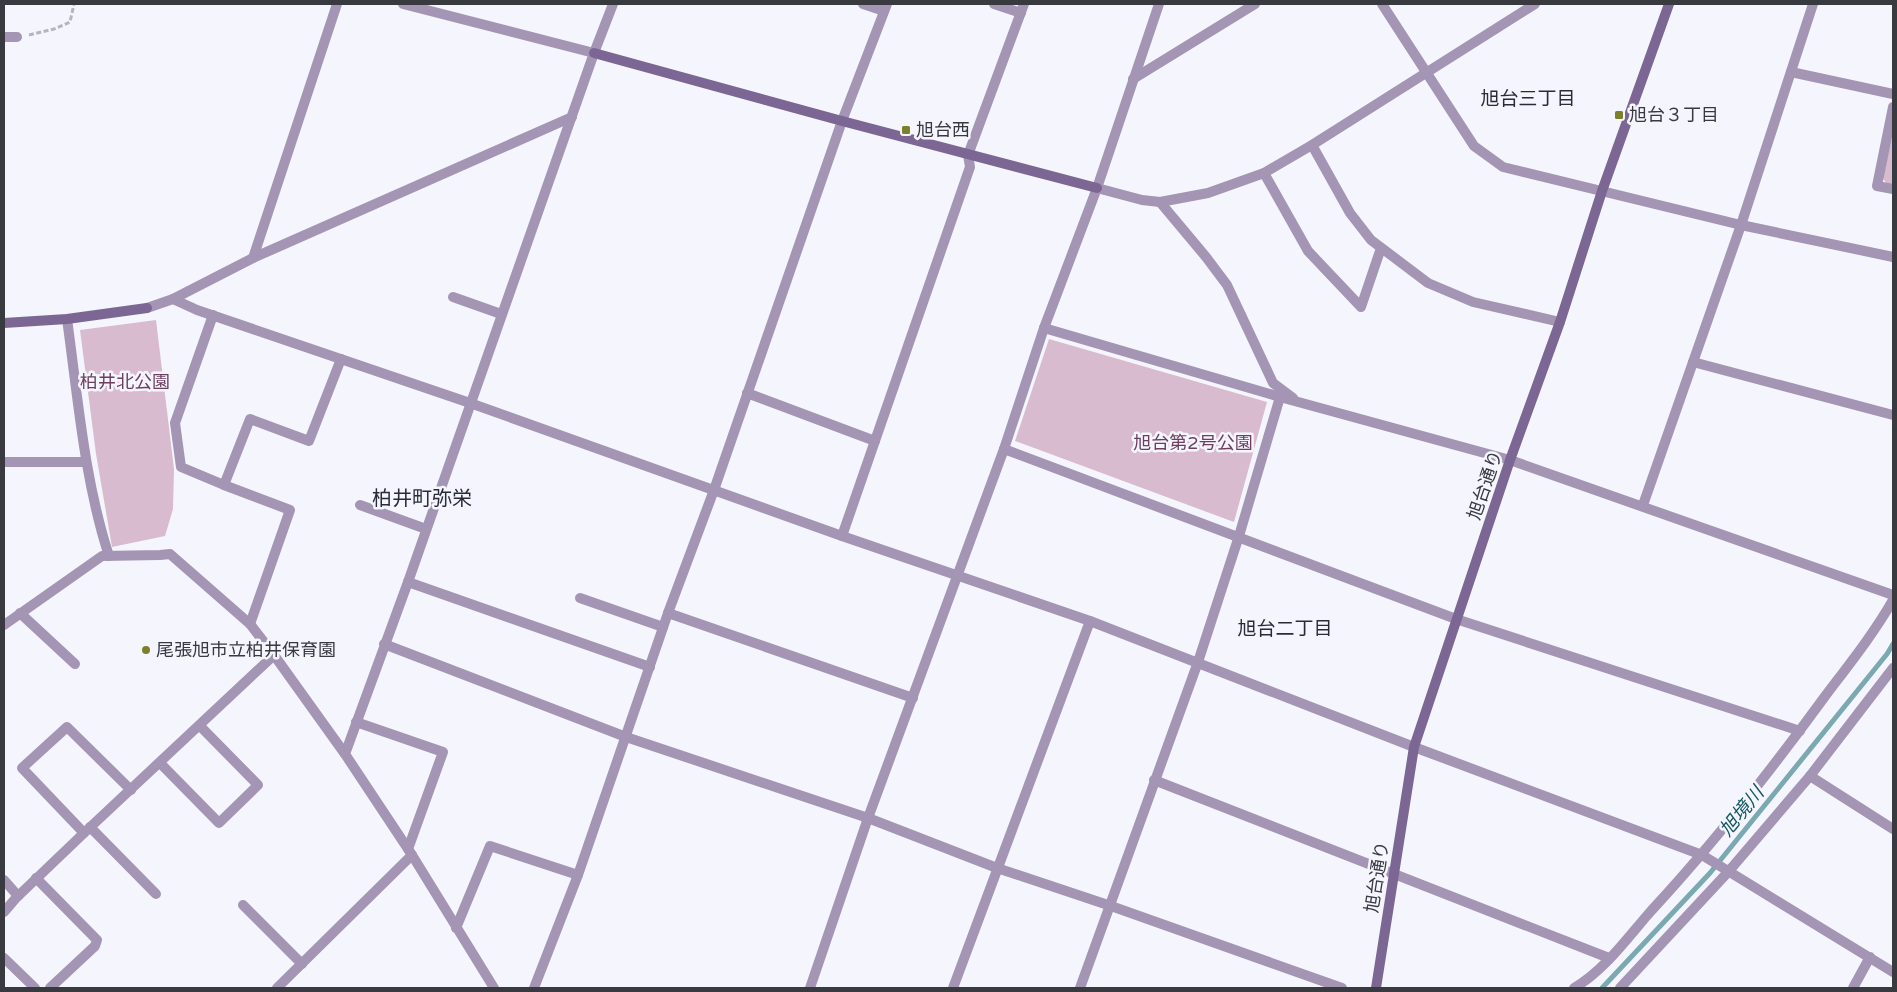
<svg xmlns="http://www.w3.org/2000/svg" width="1897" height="992" viewBox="0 0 1897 992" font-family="'Varela Round','Noto Sans JP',sans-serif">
	<rect width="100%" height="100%" fill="#f5f6fd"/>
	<g fill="#d8bbce">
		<polygon points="1893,132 1893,186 1887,185 1883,178"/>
		<polygon points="156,320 174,469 173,509 165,536 112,547 96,454 80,330"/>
		<polygon points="1049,339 1267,402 1234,522 1015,441"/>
	</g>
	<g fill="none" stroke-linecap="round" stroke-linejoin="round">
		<polyline stroke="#7ba9b1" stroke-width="5" points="1602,988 1710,873 1887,654 1893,644"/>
		<polyline stroke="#b5b6bd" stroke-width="3" stroke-dasharray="5 2.5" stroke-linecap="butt" points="29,35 54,29 70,22 74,4"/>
		<g stroke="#a495b5" stroke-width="10">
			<polyline points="403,4 594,53"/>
			<polyline points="863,4 884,11"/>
			<polyline points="994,4 1021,13"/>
			<polyline points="1382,4 1474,146 1503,167 1741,225 1893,257"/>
			<polyline points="4,37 17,37"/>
			<polyline points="1791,72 1893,94"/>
			<polyline points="1133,79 1255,4"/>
			<polyline points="1893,107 1877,186 1893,189"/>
			<polyline points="1312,145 1350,213 1371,240 1428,283 1473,302 1560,322"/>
			<polyline points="1264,173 1308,251 1361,307 1381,248"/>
			<polyline points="1097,188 1142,200 1160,202 1208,193 1264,173 1312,145 1535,4"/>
			<polyline points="1160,202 1206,257 1227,285 1273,383 1293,398"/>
			<polyline points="253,258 337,4"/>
			<polyline points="453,297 501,314"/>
			<polyline points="173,299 197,310 470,403 842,536 1090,621 1414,747 1702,855 1893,972"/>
			<polyline points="147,308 173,299 253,258 572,117"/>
			<polyline points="213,315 175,423 181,467 224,485 250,419 309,441 341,359"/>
			<path d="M67,319C78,398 84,479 109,556"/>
			<polyline points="1044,328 1280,397 1510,460 1893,595"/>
			<polyline points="1693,362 1893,415"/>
			<polyline points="747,393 875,441"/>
			<polyline points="1004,449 1456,619 1800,731"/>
			<polyline points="4,462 86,462"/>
			<polyline points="224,485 290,510 250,624"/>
			<polyline points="360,505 426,529"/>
			<polyline points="1643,505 1741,225 1813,4"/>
			<polyline points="842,536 970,167 968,155 1024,4"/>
			<polyline points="408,582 650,667"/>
			<polyline points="580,598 663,627"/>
			<polyline points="20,613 75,664"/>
			<polyline points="668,613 913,698"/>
			<polyline points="4,625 102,556 160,555 170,554 250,624 274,655 345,754 412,855 494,988"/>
			<polyline points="384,644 626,737 868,818 997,868 1111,906 1342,988"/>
			<polyline points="356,722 443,752 408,849"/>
			<polyline points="345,754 408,582 594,53 613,4"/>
			<polyline points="160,763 219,823 258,785 200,726"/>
			<polyline points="1810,776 1893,829"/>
			<polyline points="1154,780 1609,958"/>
			<polyline points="90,827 156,894"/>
			<polyline points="84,833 22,768 67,727 131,790"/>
			<polyline points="36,878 97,940 95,946 50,988"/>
			<polyline points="4,880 18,896"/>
			<polyline points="243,905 302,964"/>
			<polyline points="4,912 16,898 84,833 274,655"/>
			<polyline points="456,928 490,846 578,875"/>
			<polyline points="4,958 35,988"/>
			<polyline points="277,988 412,855"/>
			<polyline points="534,988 578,875 668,613 714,490 842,121 887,4"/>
			<polyline points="810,988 868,818 1004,449 1044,328 1097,188 1159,4"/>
			<polyline points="953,988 1090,621"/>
			<polyline points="1080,988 1198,662 1239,536 1280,397"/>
			<path d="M1574,988C1604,971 1628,937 1651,911C1713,844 1769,773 1823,699C1847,667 1873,635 1893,600"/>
			<polyline points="1620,988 1729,871 1810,776 1893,668"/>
			<polyline points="1853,988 1870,957"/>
		</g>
		<g stroke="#7c6694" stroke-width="10">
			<polyline points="594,53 842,121 1097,188"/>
			<polyline points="4,323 67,319 147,308"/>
			<polyline points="1376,988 1414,747 1510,460 1560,322 1602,191 1669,4"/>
		</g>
	</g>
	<g fill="#7c802a" stroke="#f5f6fd" stroke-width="2">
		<rect x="1614" y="110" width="10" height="10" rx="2.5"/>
		<rect x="901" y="125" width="10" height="10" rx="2.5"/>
		<circle cx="146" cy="650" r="5"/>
	</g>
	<g text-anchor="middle" stroke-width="5" stroke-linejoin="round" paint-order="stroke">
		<g font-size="18" fill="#393a40" stroke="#f5f6fd" text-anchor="start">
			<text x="1629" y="121">旭台３丁目</text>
			<text x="916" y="136">旭台西</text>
			<text x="156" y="656">尾張旭市立柏井保育園</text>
		</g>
		<g font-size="18" fill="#6d3e60" stroke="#f5f6fd">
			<text x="125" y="388">柏井北公園</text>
			<text x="1193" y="449">旭台第2号公園</text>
		</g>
		<g font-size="18" fill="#393a40" stroke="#f5f6fd">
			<text transform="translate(1485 485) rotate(-71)" y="6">旭台通り</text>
			<text transform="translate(1377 877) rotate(-81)" y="6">旭台通り</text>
		</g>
		<g font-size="19" fill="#292c37" stroke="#f5f6fd">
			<text x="1528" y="105">旭台三丁目</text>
			<text x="1285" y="635">旭台二丁目</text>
		</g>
		<g font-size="19" font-style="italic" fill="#145760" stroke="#f5f6fd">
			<text transform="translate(1741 811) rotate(-51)" y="7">旭境川</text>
		</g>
		<g font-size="20" fill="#292c37" stroke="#f5f6fd">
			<text x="422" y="505">柏井町弥栄</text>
		</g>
	</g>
	<rect width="1897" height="992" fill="none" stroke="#393a40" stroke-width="10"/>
</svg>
